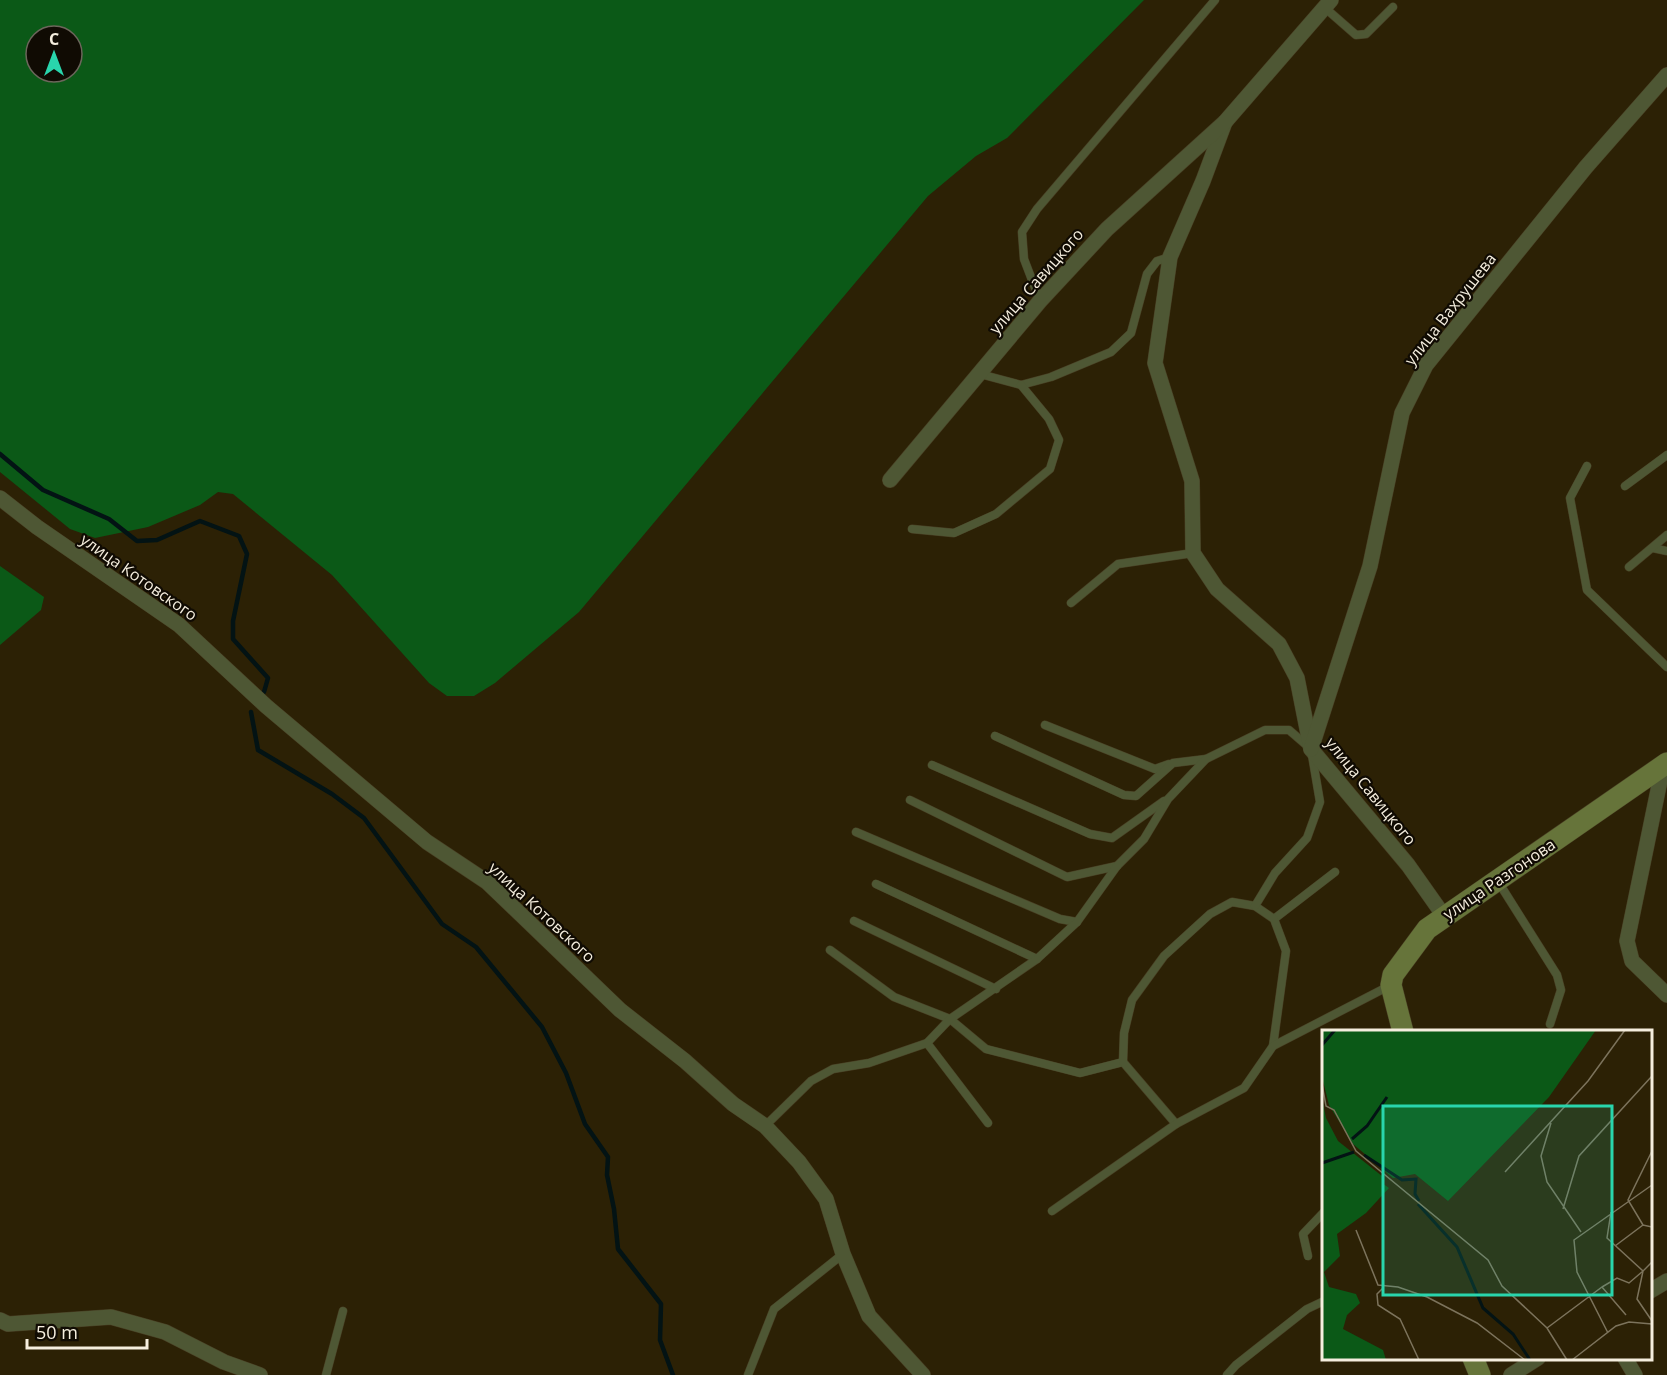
<svg xmlns="http://www.w3.org/2000/svg" width="1667" height="1375" viewBox="0 0 1667 1375" font-family="'Open Sans',sans-serif">
	<rect width="100%" height="100%" fill="#2c2105"/>
	<g fill="#0b5917" fill-rule="evenodd">
		<path d="M0,0H1144L1007,138L976,156L928,196L579,612L495,683L474,696H447L429,683L332,575L233,494L218,492L200,505L148,527L95,538L70,529L0,472ZM36,36H72V72H36Z"/>
		<polygon points="0,566 44,597 41,610 0,645"/>
	</g>
	<g fill="none" stroke-linecap="round" stroke-linejoin="round">
		<g stroke="#031314" stroke-width="4.5">
			<polyline points="0,454 43,490 109,519 137,541 157,540 200,521 239,536 247,554 233,621 233,639 268,678 264,692"/>
			<polyline points="251,712 258,750 332,794 364,818 442,924 476,947 542,1027 566,1073 585,1124 608,1157 607,1175 614,1209 618,1249 661,1304 660,1340 673,1375"/>
		</g>
		<defs>
			<g id="lane">
				<polyline points="1324,7 1356,35 1366,34 1393,7"/>
				<polyline points="1040,301 1024,259 1022,232 1037,209 1215,0"/>
				<polyline points="980,374 1021,385 1051,377 1111,352 1131,333 1147,274 1157,261 1170,257"/>
				<polyline points="1587,466 1570,498 1587,590 1667,667"/>
				<polyline points="1625,486 1667,455"/>
				<polyline points="912,529 954,533 996,514 1050,469 1059,440 1049,419 1021,385"/>
				<polyline points="1653,548 1667,551"/>
				<polyline points="1629,567 1667,535"/>
				<polyline points="1071,603 1118,564 1193,553"/>
				<polyline points="1045,725 1155,769 1169,764"/>
				<polyline points="995,736 1124,795 1136,796 1173,763 1206,759"/>
				<polyline points="932,765 1090,834 1112,838 1164,801"/>
				<polyline points="910,800 1067,877 1117,866"/>
				<polyline points="856,832 1060,919 1077,922"/>
				<polyline points="1499,883 1557,975 1561,990 1550,1024"/>
				<polyline points="876,884 1037,959"/>
				<polyline points="1274,919 1335,872"/>
				<polyline points="854,921 996,989"/>
				<polyline points="830,950 894,997 950,1019 986,1049 1080,1073 1123,1062"/>
				<polyline points="927,1043 988,1123"/>
				<polyline points="1176,1124 1123,1062 1124,1033 1132,1000 1164,956 1210,914 1232,902 1255,906 1274,919 1286,951 1273,1046"/>
				<polyline points="765,1126 811,1081 833,1069 869,1063 927,1043 950,1019 1037,959 1077,922 1117,866 1144,839 1168,799 1206,759 1265,730 1289,730 1311,749 1320,802 1307,838 1275,873 1255,906"/>
				<polyline points="1052,1211 1176,1124 1244,1088 1273,1046 1391,985"/>
				<polyline points="1308,1256 1303,1234 1324,1212"/>
				<polyline points="326,1375 343,1311"/>
				<polyline points="748,1375 774,1309 843,1254"/>
				<polyline points="1227,1375 1236,1365 1307,1309 1324,1301"/>
			</g>
			<g id="street">
				<polyline points="1225,122 1203,181 1170,257 1155,363 1192,481 1193,553 1217,589 1279,644 1297,678 1311,749 1408,865 1444,916"/>
				<polyline points="890,480 1040,301 1107,229 1225,122 1331,0"/>
				<polyline points="0,498 37,527 179,625 266,706 427,842 487,882 620,1010 685,1061 733,1104 765,1126 799,1162 826,1199 843,1254 869,1316 923,1375"/>
				<polyline points="1311,749 1370,566 1402,413 1426,365 1586,167 1667,75"/>
				<polyline points="1663,766 1627,941 1632,961 1667,995"/>
				<polyline points="1650,1291 1667,1281"/>
				<polyline points="0,1320 8,1324 111,1317 165,1332 224,1362 260,1375"/>
				<polyline points="1625,1358 1635,1375"/>
				<polyline points="1511,1375 1538,1358"/>
			</g>
			<g id="secondary">
				<polyline points="1403,1032 1391,985 1393,975 1427,929 1667,763"/>
				<polyline points="1473,1358 1480,1375"/>
			</g>
		</defs>
		<use href="#lane" stroke="#483e23" stroke-width="9"/>
		<use href="#street" stroke="#483e23" stroke-width="16"/>
		<use href="#secondary" stroke="#483e23" stroke-width="22"/>
		<use href="#lane" stroke="#4e5734" stroke-width="8"/>
		<use href="#street" stroke="#4e5734" stroke-width="15"/>
		<use href="#secondary" stroke="#66743a" stroke-width="21"/>
	</g>
	<g text-anchor="middle" stroke-width="4.5" stroke-linejoin="round" paint-order="stroke">
		<g font-size="16" fill="#f5eede" stroke="#100b03">
			<text transform="translate(1036 281) rotate(-49)" y="6">улица Савицкого</text>
			<text transform="translate(1450 309) rotate(-52)" y="6">улица Вахрушева</text>
			<text transform="translate(139 577) rotate(35)" y="6">улица Котовского</text>
			<text transform="translate(1371 791) rotate(51)" y="6">улица Савицкого</text>
			<text transform="translate(1499 879) rotate(-34)" y="6">улица Разгонова</text>
			<text transform="translate(542 912) rotate(43)" y="6">улица Котовского</text>
		</g>
	</g>
	<g transform="translate(1322 1030)">
		<rect width="330" height="330" fill="#2c2105"/>
		<path d="M0,0H274L227,67L126,171L93,144L71,148L31,114L7,75L0,47ZM0,68L4,88L16,111L60,146V153L67,158L44,183L15,204L18,226L2,242L7,257L34,264L38,273L25,285L21,299L61,320L64,330H0Z" fill="#0b5917"/>
		<path fill="none" stroke="#031314" stroke-width="3" d="M0,15L13,0M30,109L45,96L65,67M42,125L80,150L94,149L93,164L97,171M0,133L32,122M96,174L135,217L161,278L191,304L208,330"/>
		<path fill="none" stroke="#7c735c" stroke-width="1.5" d="M0,54L4,76L12,80L34,121L166,230L180,256L225,298L245,330M229,93L219,126L225,152L259,202M183,142L266,51L303,0M241,179L257,126L330,46M321,195L306,170L330,121M34,200L56,255L76,257L105,267L155,293L203,330M293,216L321,195L330,197M330,232L321,241L315,269L330,291M280,257L295,248L307,253L321,241L285,208L289,182M61,258L55,264L56,275L78,289L97,330M225,298L280,257L304,285M286,303L255,242L252,210L330,155M250,330L294,296L307,292L330,294"/>
		<path fill="#29d5ac" fill-opacity="0.15" stroke="#29d5ac" stroke-width="3" d="M61,76H290V265H61Z"/>
		<rect width="330" height="330" fill="none" stroke="#f5eede" stroke-width="3"/>
	</g>
	<g transform="translate(54 54)"><circle r="28" fill="#100b03" stroke="#6c665b" stroke-width="1.5"/>
	<path d="M0-4.5L10 22L0 15L-10 22Z" fill="#29d5ac"/>
	<text y="-9" font-size="16" font-weight="bold" text-anchor="middle" fill="#f5eede">С</text>
	</g>
	<path d="M27 1339v9h120v-9" fill="none" stroke="#f5eede" stroke-width="3"/>
	<text x="36" y="1339" font-size="18" fill="#f5eede" stroke="#100b03" stroke-width="4.5" paint-order="stroke">50 m</text>
</svg>
